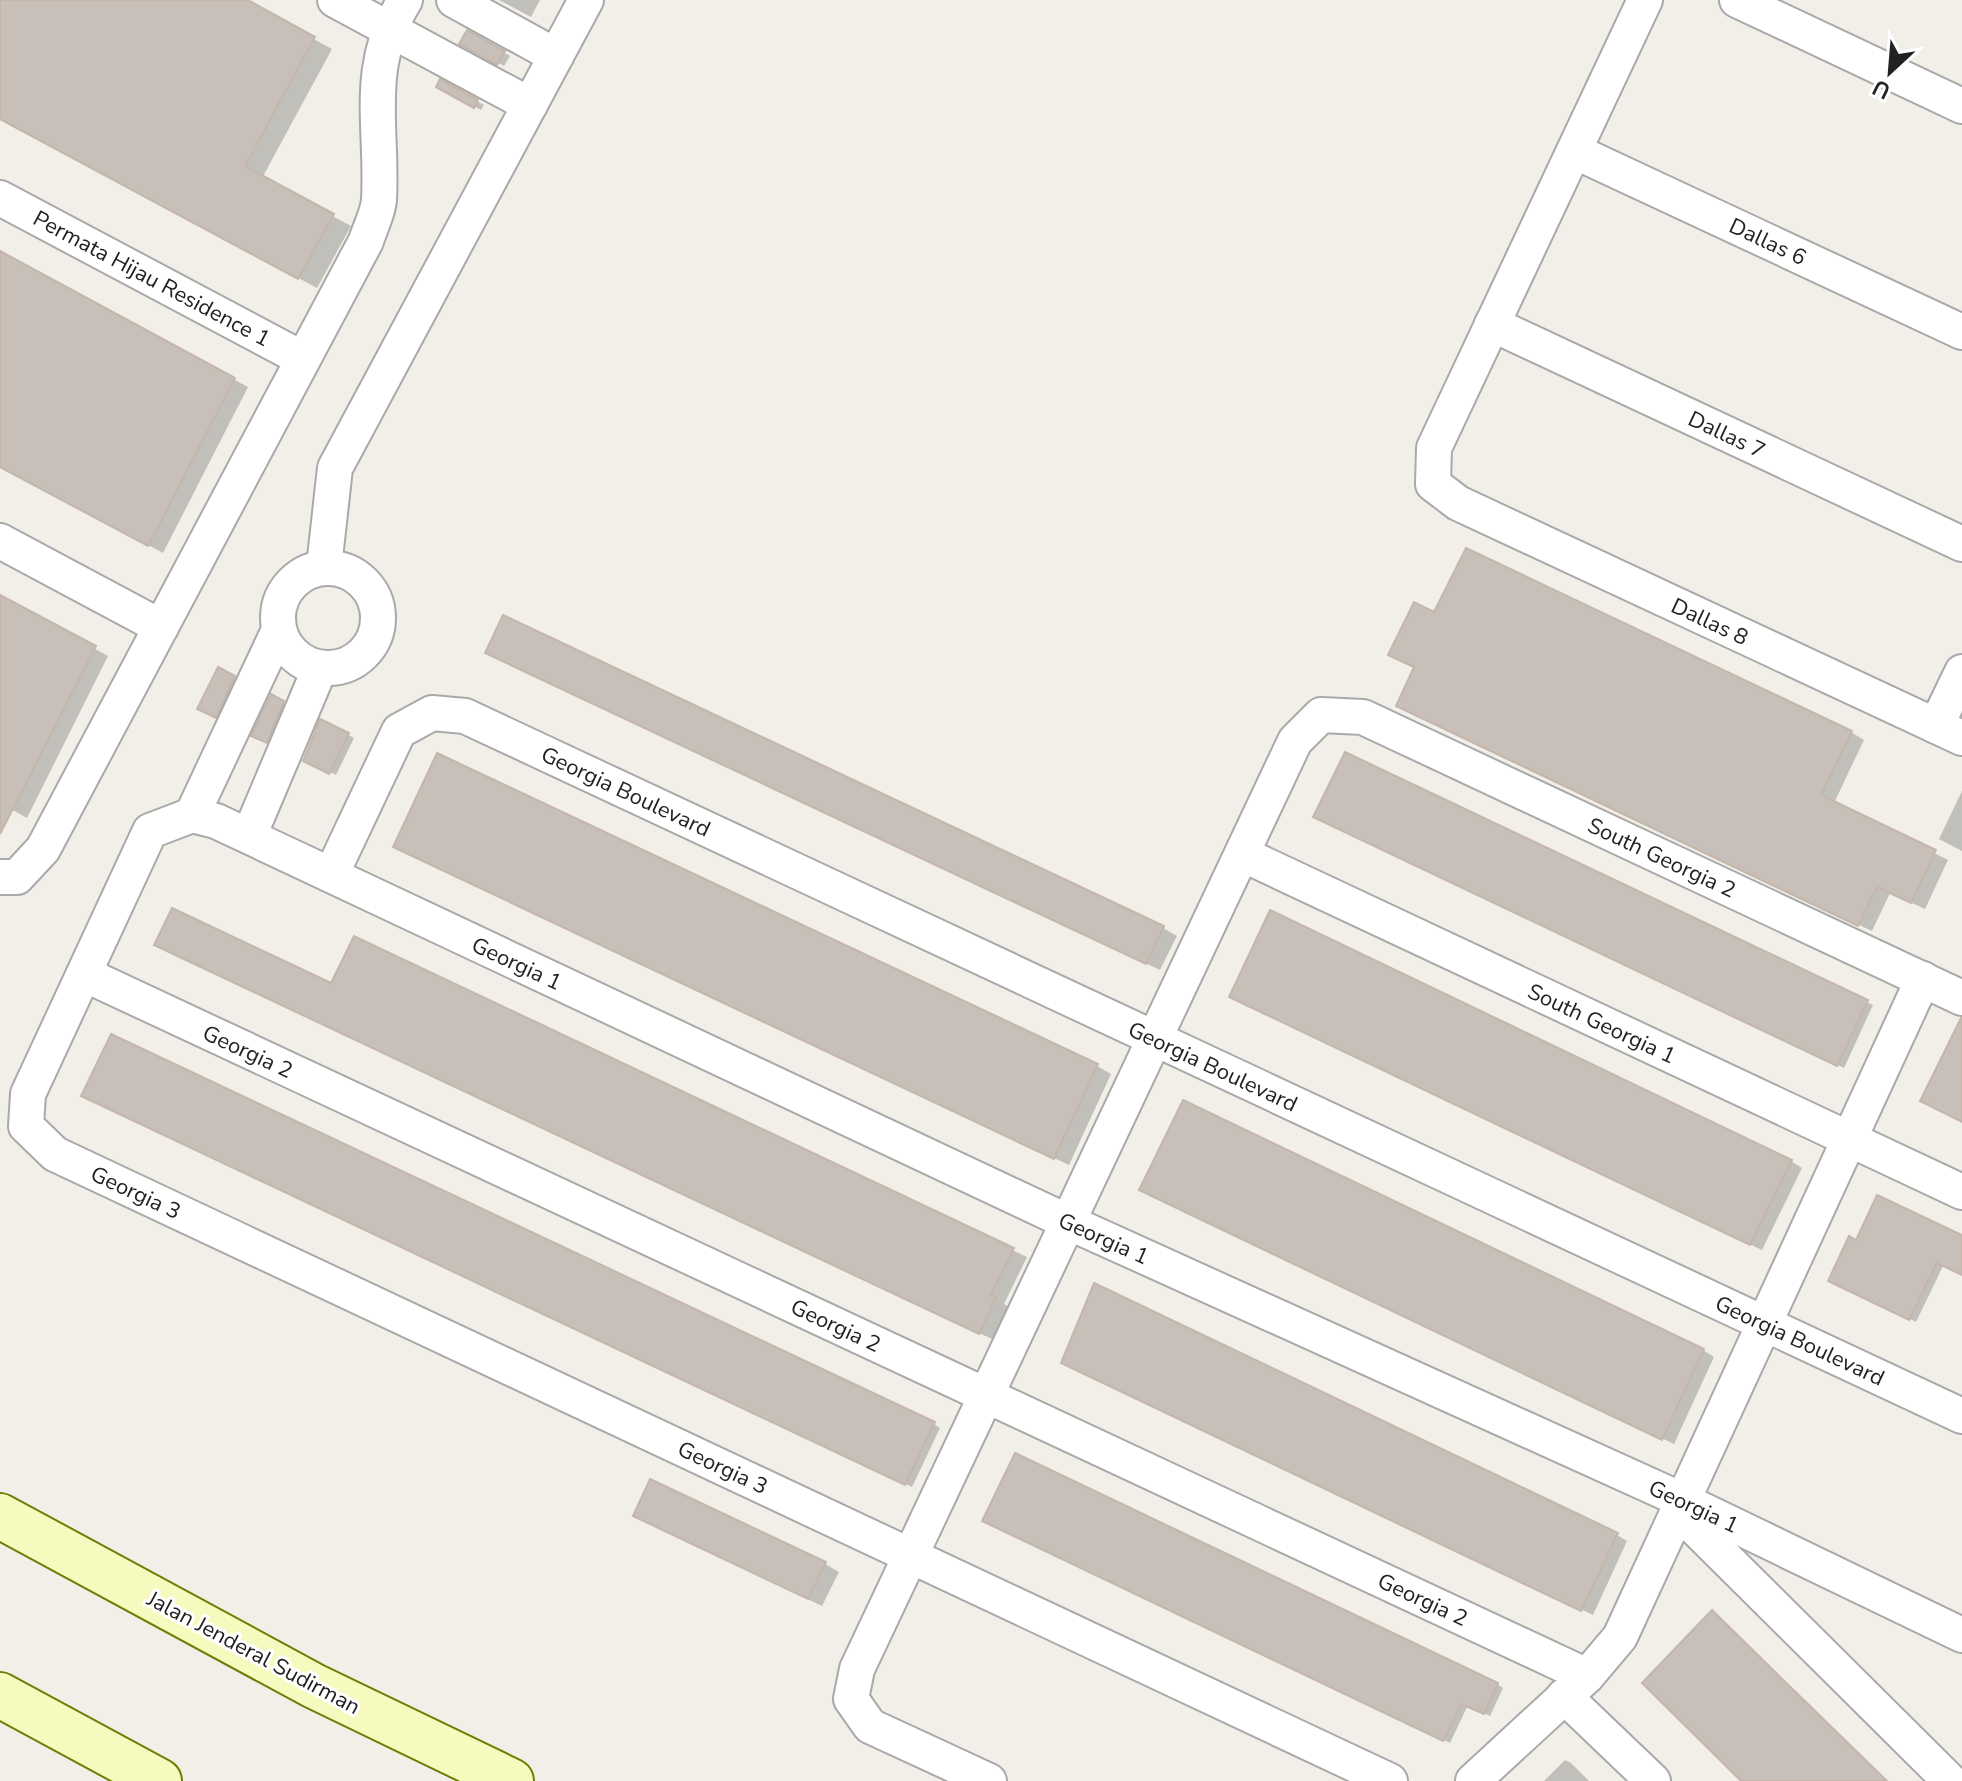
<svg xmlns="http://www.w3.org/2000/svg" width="1962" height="1781" viewBox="0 0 1962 1781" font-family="'Nunito Sans',sans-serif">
	<rect width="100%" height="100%" fill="#f2efe9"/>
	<g fill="#0003">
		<polygon points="0,0 242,0 332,49 262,178 351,226 317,288 0,117"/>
		<polygon points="499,0 540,0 531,17"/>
		<polygon points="467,32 510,56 504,66 462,43"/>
		<polygon points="441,82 484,105 481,110 438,87"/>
		<polygon points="0,253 248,387 163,553 0,466"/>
		<polygon points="0,597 108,656 27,818 0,803"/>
		<polygon points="1435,615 1851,732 1864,740 1834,803 1948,860 1925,909 1890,893 1872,931 1411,713 1416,667"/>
		<polygon points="502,660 1163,928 1177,936 1160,970"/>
		<polygon points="218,670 240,682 222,720 199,708"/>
		<polygon points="272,697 290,706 273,745 254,735"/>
		<polygon points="321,721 354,738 336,775 305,760"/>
		<polygon points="1355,759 1873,1005 1844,1068 1322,820"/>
		<polygon points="1962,791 1962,851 1939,839"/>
		<polygon points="410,854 1097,1066 1111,1074 1069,1165"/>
		<polygon points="355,938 1027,1257 1004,1304 1009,1307 994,1340 170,952 332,986"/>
		<polygon points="1243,1002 1791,1161 1802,1168 1762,1250"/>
		<polygon points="112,1036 934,1424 940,1428 912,1487 90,1099"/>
		<polygon points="1153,1195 1703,1350 1714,1357 1674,1444"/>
		<polygon points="1962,1237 1962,1275 1943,1266 1916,1322 1837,1283 1857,1243"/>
		<polygon points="1074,1369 1617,1535 1627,1541 1593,1615"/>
		<polygon points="649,1523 825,1564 839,1572 822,1606"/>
		<polygon points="991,1524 1497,1684 1503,1688 1490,1716 1468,1705 1450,1743"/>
		<polygon points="1713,1612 1719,1616 1887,1781 1744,1781"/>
		<polygon points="1565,1760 1571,1763 1589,1781 1544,1781"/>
	</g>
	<g fill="#c7bfb8" stroke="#c4b6ab" stroke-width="2">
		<polygon points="0,0 248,0 315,37 245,166 334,214 298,279 0,119"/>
		<polygon points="467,30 505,51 497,65 459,44"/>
		<polygon points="440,79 478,100 474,108 436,87"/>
		<polygon points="0,251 235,378 148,546 0,467"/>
		<polygon points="1466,548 1852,731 1821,795 1936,850 1911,903 1877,887 1858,926 1396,706 1414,667 1388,655 1414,602 1434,612"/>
		<polygon points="0,595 96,646 0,834"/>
		<polygon points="503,615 1164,926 1146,964 485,653"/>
		<polygon points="218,667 235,676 216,718 197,709"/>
		<polygon points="271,694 284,701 267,743 251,736"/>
		<polygon points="320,719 349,733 329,774 303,761"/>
		<polygon points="1345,752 1868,1000 1837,1066 1313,817"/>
		<polygon points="437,753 1098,1064 1054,1159 393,847"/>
		<polygon points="172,908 331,983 354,936 1014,1248 991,1295 996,1297 979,1334 154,945"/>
		<polygon points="1270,910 1792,1160 1750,1245 1229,997"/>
		<polygon points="1961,1018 1962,1018 1962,1122 1920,1101"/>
		<polygon points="111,1034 935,1422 905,1485 81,1096"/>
		<polygon points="1183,1100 1704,1349 1662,1440 1139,1190"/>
		<polygon points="1877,1195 1962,1235 1962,1275 1937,1263 1909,1320 1828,1281 1849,1236 1856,1240"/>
		<polygon points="1094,1283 1618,1533 1581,1611 1061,1363"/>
		<polygon points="1015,1453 1498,1683 1484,1714 1461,1704 1443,1741 982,1521"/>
		<polygon points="650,1479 826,1562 808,1599 633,1516"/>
		<polygon points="1712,1610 1773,1670 1887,1781 1741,1781 1642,1683"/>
	</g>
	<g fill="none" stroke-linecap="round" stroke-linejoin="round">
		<defs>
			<g id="minor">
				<polyline points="335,0 530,105"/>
				<polyline points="454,0 556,56"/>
				<polyline points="1645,0 1434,448 1433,484 1458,503 1962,738"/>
				<polyline points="1737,0 1962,106"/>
				<polyline points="1574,151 1962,332"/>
				<polyline points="0,198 303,359"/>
				<polyline points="1492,324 1962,544"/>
				<polyline points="0,541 161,627"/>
				<polyline points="324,567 335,468 586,0"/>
				<circle cx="328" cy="618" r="50"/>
				<polyline points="1936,726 1962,672"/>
				<polyline points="192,815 279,630"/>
				<polyline points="249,836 320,668"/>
				<polyline points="1242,854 1962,1192"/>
				<polyline points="331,875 399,731 432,713 465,716 1962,1416"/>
				<path d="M0,877H17L43,849L366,241C370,228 378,213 379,200C383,126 363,68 405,0"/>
				<polyline points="84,974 1587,1676"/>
				<polyline points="1677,1510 1950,1781"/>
				<polyline points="1564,1696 1653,1781"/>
				<polyline points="989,1781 870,1726 851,1699 857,1669 1295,741 1321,715 1363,717 1962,998"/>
				<polyline points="1390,1781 55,1154 26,1126 28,1094 150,831 192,815 216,821 1068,1222 1682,1500 1962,1635"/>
				<polyline points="1473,1781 1587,1676 1620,1637 1923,979"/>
			</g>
			<g id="secondary">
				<polyline points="0,1516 314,1686 511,1781"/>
				<polyline points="0,1695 159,1781"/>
			</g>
		</defs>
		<use href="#minor" stroke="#a9a9a9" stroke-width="38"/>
		<use href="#secondary" stroke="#707d05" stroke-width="48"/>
		<use href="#minor" stroke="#fff" stroke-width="34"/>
		<use href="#secondary" stroke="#f7fabf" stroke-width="44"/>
	</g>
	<g text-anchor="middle" stroke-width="6" stroke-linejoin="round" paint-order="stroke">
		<g font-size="22" fill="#222" stroke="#fff">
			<text transform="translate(1768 241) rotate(25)" y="8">Dallas 6</text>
			<text transform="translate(152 278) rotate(28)" y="8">Permata Hijau Residence 1</text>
			<text transform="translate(1727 434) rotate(25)" y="8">Dallas 7</text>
			<text transform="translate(1710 621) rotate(25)" y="8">Dallas 8</text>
			<text transform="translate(626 791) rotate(25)" y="8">Georgia Boulevard</text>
			<text transform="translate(1662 857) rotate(25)" y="8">South Georgia 2</text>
			<text transform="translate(517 963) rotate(25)" y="8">Georgia 1</text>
			<text transform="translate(1602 1023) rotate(25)" y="8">South Georgia 1</text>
			<text transform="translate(248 1051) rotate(25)" y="8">Georgia 2</text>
			<text transform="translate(1213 1066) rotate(25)" y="8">Georgia Boulevard</text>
			<text transform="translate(136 1192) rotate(25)" y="8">Georgia 3</text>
			<text transform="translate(1104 1238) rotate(24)" y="8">Georgia 1</text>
			<text transform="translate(836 1325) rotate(25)" y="8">Georgia 2</text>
			<text transform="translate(1800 1340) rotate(25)" y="8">Georgia Boulevard</text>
			<text transform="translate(723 1467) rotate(25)" y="8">Georgia 3</text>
			<text transform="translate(1694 1506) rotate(25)" y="8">Georgia 1</text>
			<text transform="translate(1423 1599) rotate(25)" y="8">Georgia 2</text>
			<text transform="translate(254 1652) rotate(28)" y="8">Jalan Jenderal Sudirman</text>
		</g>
	</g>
	<g transform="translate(1890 72) rotate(206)" stroke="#ffffff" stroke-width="6" paint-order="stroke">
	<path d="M0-6L14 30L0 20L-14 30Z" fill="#222222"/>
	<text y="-12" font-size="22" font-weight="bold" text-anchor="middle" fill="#222222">U</text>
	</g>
</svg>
